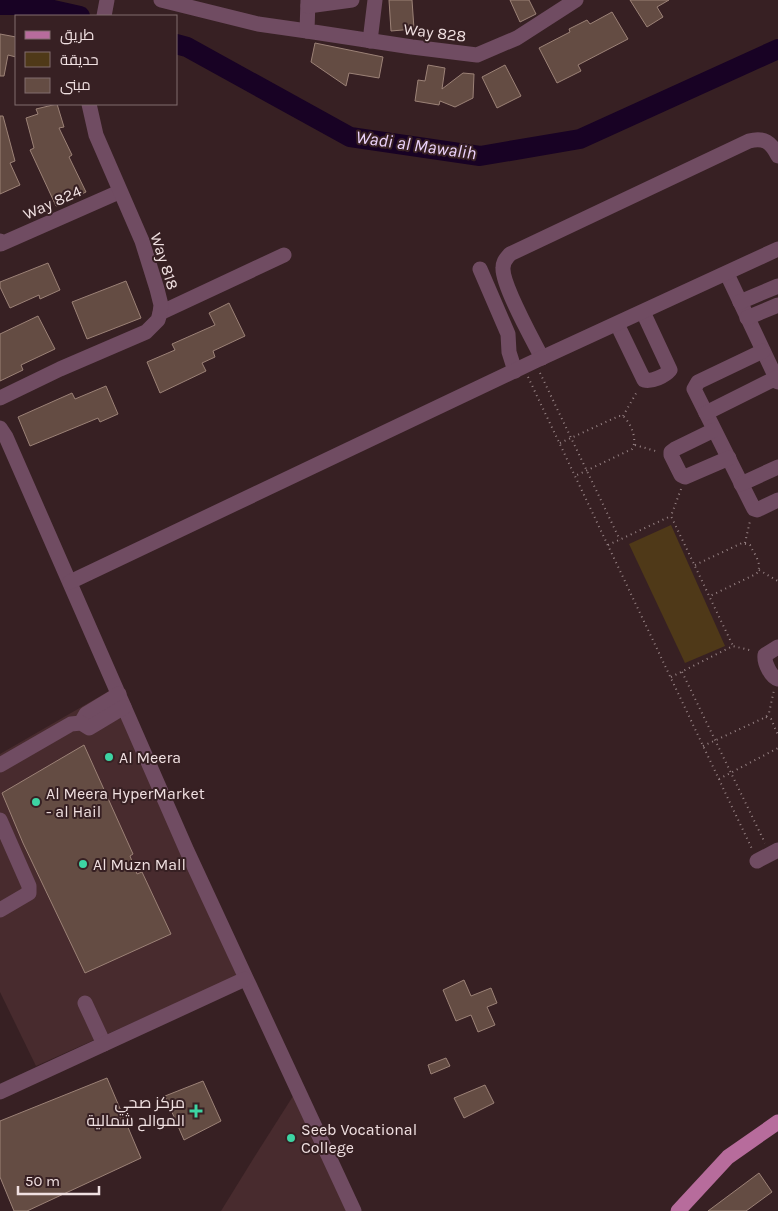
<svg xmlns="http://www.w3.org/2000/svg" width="778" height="1211" viewBox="0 0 778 1211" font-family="Karla,Cairo,sans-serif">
	<rect width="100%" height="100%" fill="#372023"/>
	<g fill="#482b2e">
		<polygon points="109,691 237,976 36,1066 0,992 0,754"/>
		<polygon points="295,1093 348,1211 221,1211 255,1156"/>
	</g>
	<polygon fill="#4f3918" points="671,525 725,646 685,663 629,544"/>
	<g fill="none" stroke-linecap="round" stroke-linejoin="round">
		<g stroke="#180224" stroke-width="20">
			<polyline points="0,5 31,5 80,16"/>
			<polyline points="176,44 187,47 350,137 480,156 580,139 778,49"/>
		</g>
	</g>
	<g fill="#644c43" stroke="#9c8277">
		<polygon points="389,0 412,0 414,29 391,31"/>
		<polygon points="510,0 529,0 536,14 520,22"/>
		<polygon points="630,0 669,0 657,7 663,17 647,27"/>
		<polygon points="612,12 628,39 578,65 581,71 557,83 539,48 570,32 569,29 587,20 590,24"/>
		<polygon points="0,34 16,37 16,57 8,55 4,76 0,76"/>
		<polygon points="315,43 383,57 379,78 349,73 346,86 311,62"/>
		<polygon points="428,65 445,68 442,89 463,73 474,74 473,98 455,107 440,101 439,105 415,101 418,80 425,81"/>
		<polygon points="505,65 521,96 497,108 482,77"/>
		<polygon points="57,104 64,127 59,128 72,155 69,157 86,192 56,206 30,150 34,148 26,118 38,114 36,109"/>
		<polygon points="0,116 3,116 15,161 10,163 20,185 0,194"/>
		<polygon points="48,263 60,290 40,299 39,295 10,308 0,287 0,282"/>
		<polygon points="126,281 141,318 87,339 72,302"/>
		<polygon points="229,303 245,336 213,351 215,357 202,363 206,371 160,393 147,362 175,350 172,344 215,325 209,313"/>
		<polygon points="38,316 55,349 21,365 23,370 0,381 0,334"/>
		<polygon points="106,386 118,414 100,422 98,418 30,446 18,417 72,393 75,399"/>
		<polygon points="84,745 133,854 130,856 137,874 142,872 171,934 85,973 23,843 2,793"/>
		<polygon points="464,980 471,996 491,988 497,1003 487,1007 495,1025 478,1032 471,1015 456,1021 443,990"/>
		<polygon points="446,1058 450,1066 431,1074 428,1065"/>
		<polygon points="107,1078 141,1158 27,1211 14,1211 0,1177 0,1121"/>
		<polygon points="203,1081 221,1121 184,1140 165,1096"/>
		<polygon points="485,1085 494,1103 464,1118 454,1098"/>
		<polygon points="759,1173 772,1192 746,1211 708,1211"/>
	</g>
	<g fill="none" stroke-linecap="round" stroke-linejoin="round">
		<g stroke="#978385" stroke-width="2" stroke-dasharray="1 4" stroke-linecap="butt">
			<polyline points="540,373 620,540"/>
			<polyline points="528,377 752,849"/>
			<polyline points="623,416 638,390"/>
			<path d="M560,443L619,416H623C631,423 638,440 632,449L575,476"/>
			<polyline points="635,445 659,452"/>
			<polyline points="681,489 671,516 733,646"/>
			<polyline points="745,543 750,521"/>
			<polyline points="608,545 671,516"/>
			<path d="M695,565L742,543L750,545C754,554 764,565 756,574L710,596"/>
			<polyline points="759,570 778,581"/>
			<polyline points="682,672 765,843"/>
			<polyline points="671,677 733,646 753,651"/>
			<polyline points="766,717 771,719 778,735"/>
			<polyline points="703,746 766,717 769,713 774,690"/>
			<polyline points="719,779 778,748"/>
		</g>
		<g stroke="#704c62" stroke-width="15">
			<polyline points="161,0 258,24 307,31"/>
			<polyline points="308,0 307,31 412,47 477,55 517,38 576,0"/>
			<polyline points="308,6 352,0"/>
			<polyline points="104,16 107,0"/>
			<polyline points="370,41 375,0"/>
			<polyline points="0,241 1,244 119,192"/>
			<polyline points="480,269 508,334 509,352 515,371"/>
			<polyline points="727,274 778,382"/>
			<polyline points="740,302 778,286"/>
			<polyline points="160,313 284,255"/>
			<polyline points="747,318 778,305"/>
			<path d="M617,324L644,380C652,382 665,376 670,370L643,312"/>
			<polyline points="763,351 698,382 694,389 754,509 757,510 778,500"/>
			<path d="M542,358C533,340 502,285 503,268C503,261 506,259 510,254L749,141C764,137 771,142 778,156"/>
			<polyline points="0,398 60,369 146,332 158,320 160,313 161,305 157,289 142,241 96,135 89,104"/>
			<polyline points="706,413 776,378"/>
			<polyline points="0,428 6,437 187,851 354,1211"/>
			<polyline points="714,430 675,449 671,452 671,455 681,475 685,477 729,458"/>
			<polyline points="741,484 778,467"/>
			<polyline points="70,582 535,361 778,249"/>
			<path d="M778,647L765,655C764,663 771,677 778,679"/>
			<polyline points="81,723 86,714 119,694"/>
			<polyline points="0,765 71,724 81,723 89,728 124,707"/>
			<polyline points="0,820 29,886 29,893 0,910"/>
			<polyline points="757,861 778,850"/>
			<polyline points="85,1003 104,1044"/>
			<polyline points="0,1092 245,979"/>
		</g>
		<polyline stroke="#b76c9c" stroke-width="15" points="678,1211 728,1157 778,1122"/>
	</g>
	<g fill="#3dd4a3" stroke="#372023" stroke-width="2">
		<circle cx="109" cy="757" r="5"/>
		<circle cx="36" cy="802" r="5"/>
		<circle cx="83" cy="864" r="5"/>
		<path d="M193.5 1103.5h5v5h5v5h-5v5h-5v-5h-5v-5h5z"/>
		<circle cx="291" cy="1138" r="5"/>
	</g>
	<g text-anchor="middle" stroke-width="4" stroke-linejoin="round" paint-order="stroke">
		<g font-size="16" fill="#f0e0e1" stroke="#372023">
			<text transform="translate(435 32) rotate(7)" y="6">Way 828</text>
			<text transform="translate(52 202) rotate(-24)" y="6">Way 824</text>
			<text transform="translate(165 261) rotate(72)" y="6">Way 818</text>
		</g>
		<g font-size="16" fill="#f0e0e1" stroke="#372023" text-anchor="start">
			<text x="119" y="763">Al Meera</text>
			<text x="46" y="799">Al Meera HyperMarket<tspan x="46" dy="18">- al Hail</tspan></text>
			<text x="93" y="870">Al Muzn Mall</text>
			<text x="185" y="1108" text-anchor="end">مركز صحي<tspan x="185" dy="18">الموالح شمالية</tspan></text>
			<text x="301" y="1135">Seeb Vocational<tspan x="301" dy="18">College</tspan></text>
		</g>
		<g font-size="18" font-style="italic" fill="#ecd3fc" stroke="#372023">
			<text transform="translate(416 145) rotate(8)" y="6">Wadi al Mawalih</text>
		</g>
	</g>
	<rect x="15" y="15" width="162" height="90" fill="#372023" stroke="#816d6f"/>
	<rect x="25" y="31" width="25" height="8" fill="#b76c9c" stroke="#816d6f"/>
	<text x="60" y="40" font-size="15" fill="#f0e0e1">طريق</text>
	<rect x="25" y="52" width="25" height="15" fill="#4f3918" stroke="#816d6f"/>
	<text x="60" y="65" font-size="15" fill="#f0e0e1">حديقة</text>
	<rect x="25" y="78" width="25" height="15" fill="#644c43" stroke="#816d6f"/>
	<text x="60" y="90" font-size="15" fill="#f0e0e1">مبنى</text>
	<path d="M18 1186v8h81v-8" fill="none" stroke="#f0e0e1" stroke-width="2.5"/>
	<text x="25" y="1186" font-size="15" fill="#f0e0e1" stroke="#372023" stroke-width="4" paint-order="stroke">50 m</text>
</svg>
